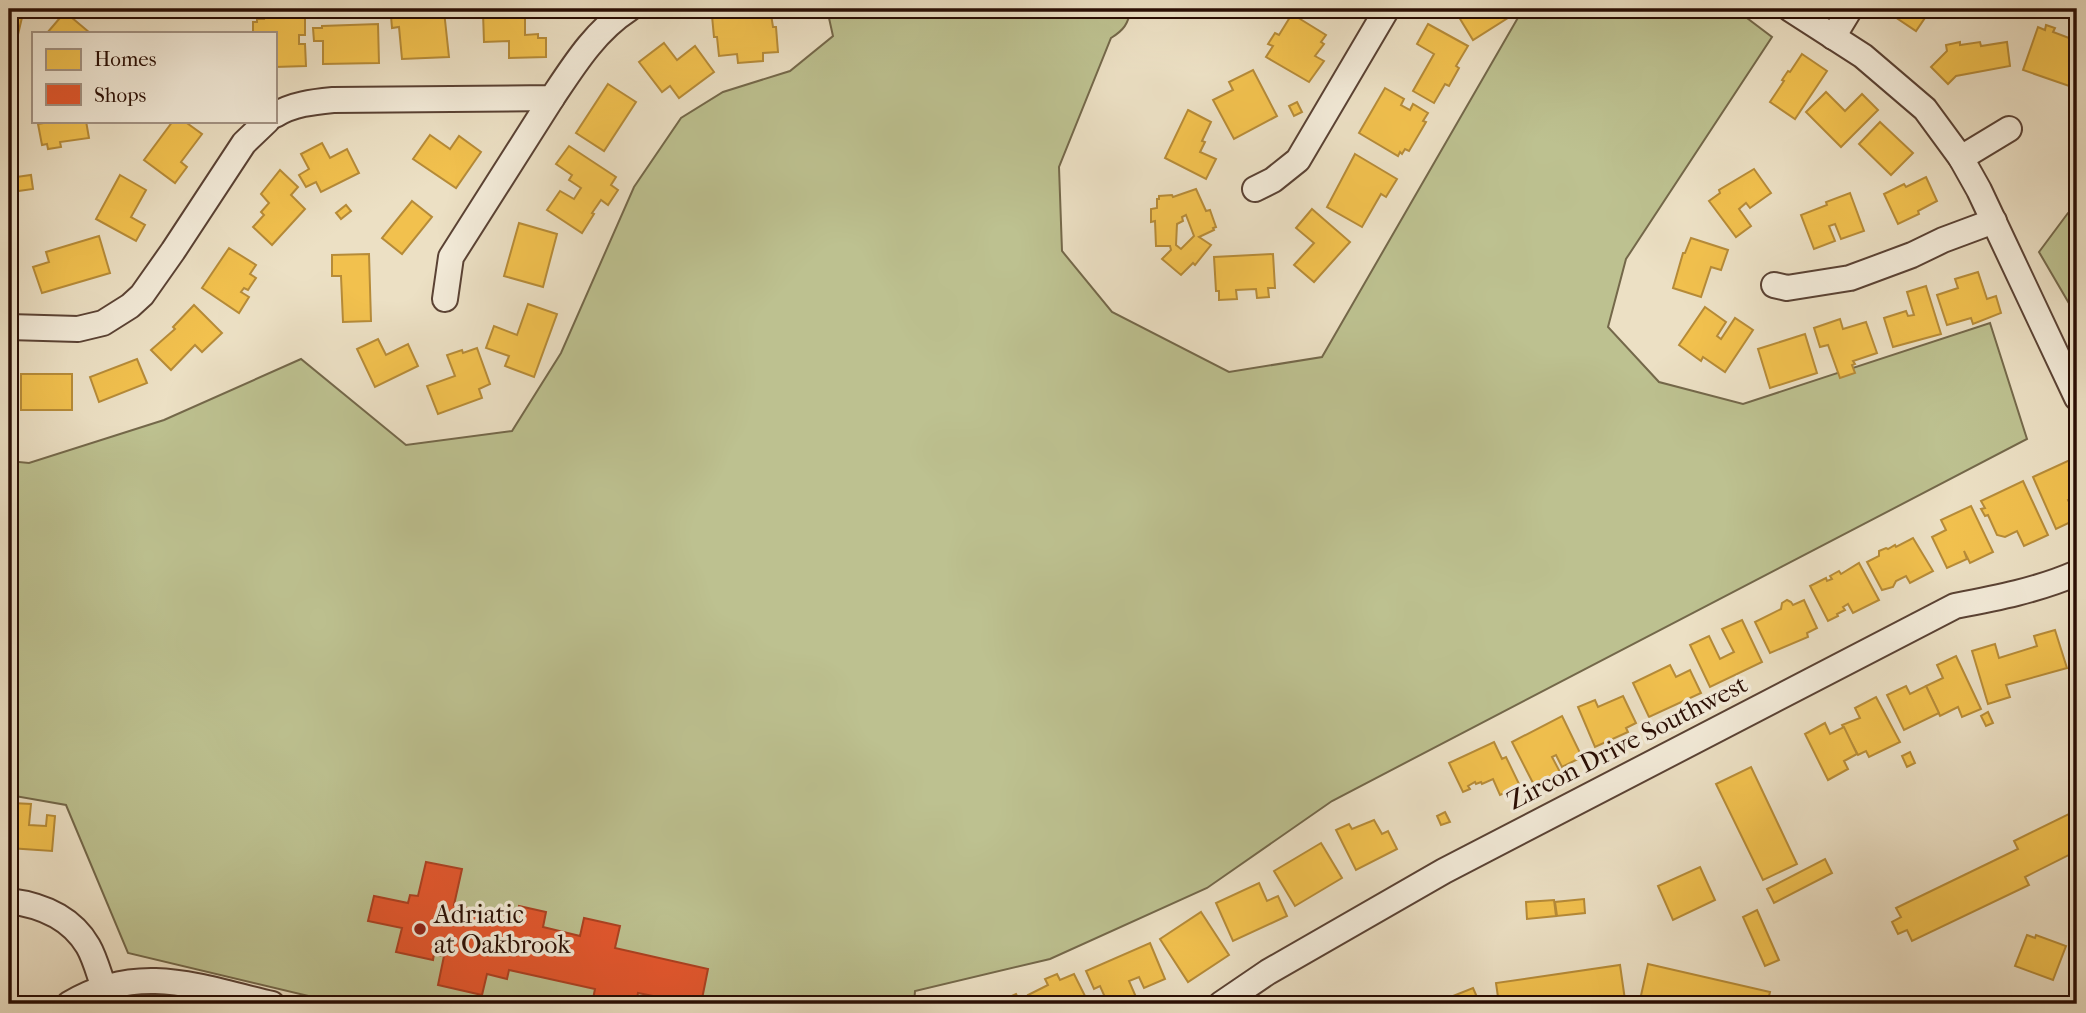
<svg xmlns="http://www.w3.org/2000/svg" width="2086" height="1013" viewBox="0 0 2086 1013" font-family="'IM FELL French Canon',serif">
	<rect width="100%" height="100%" fill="#ece0c4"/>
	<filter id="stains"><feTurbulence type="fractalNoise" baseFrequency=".00286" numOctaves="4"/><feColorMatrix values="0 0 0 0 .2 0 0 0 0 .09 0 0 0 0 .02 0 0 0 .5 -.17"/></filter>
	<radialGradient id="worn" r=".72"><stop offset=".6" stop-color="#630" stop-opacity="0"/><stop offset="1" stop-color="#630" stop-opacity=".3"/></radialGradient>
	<g fill="#bdc190" stroke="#74684a" stroke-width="2">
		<path d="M827,9H1131C1128,24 1124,30 1111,38L1059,167L1062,251L1112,312L1229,372L1322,357L1523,9H1735L1772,37L1626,259L1608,327L1659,382L1743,404L1990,323L2027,439L1332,801L1207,888L1050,959L915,991L914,1004H342L128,953L66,805L9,795V461L29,463L164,420L301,359L406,445L512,431L561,353L634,187L681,118L723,92L790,71L833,36Z"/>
		<polygon points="2077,210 2077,317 2039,252 2068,213"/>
	</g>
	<g fill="#f2c14e" stroke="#b68b38" stroke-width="2" fill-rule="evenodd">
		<polygon points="9,9 24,9 16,43 9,41"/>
		<polygon points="494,9 515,9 515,14 525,14 525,35 538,34 538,38 546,38 546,57 509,58 509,41 484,42 483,13 494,13"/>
		<polygon points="1454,9 1522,9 1473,40"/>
		<polygon points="1896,9 1931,9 1916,31 1892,15"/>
		<polygon points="444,11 449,57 402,59 399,27 392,28 391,16"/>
		<polygon points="761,11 761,14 771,14 773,27 776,27 778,52 763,53 763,61 738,63 737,54 719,56 717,37 714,37 712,16 720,16 720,14"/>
		<polygon points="65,12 90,33 47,33"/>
		<polygon points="264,14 296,14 297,18 305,18 305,35 299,35 299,44 305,44 306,66 275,67 275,33 253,33 253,22 257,22 257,19 264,19"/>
		<polygon points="1292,14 1326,35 1321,42 1324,44 1315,56 1324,61 1309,82 1266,57 1273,46 1268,44 1275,33 1279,35"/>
		<polygon points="378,24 379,63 323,64 323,41 314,41 313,28 322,28 322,26"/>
		<polygon points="1428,24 1468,46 1456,66 1459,68 1449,86 1445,84 1434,103 1413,91 1434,54 1417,44"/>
		<polygon points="2046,25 2055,28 2053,32 2077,41 2077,83 2075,88 2023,70 2038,27 2045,30"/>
		<polygon points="1960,42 1960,45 1980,42 1981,46 2007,42 2010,66 1956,76 1948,84 1931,67 1947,51 1946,45"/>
		<polygon points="664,43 677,60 695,46 714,72 679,98 670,86 662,92 639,62"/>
		<polygon points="1802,54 1827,71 1795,119 1770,102 1784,81 1782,80 1788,71 1790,72"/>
		<polygon points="1253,70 1277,116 1234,139 1213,100 1233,90 1229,82"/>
		<polygon points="608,84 636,102 604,151 576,133"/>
		<polygon points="1385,88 1404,99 1401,105 1410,110 1413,104 1428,113 1423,121 1426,122 1409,151 1405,149 1402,154 1400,152 1398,156 1359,133"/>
		<polygon points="1826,92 1845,111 1862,94 1878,110 1841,147 1806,112"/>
		<polygon points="1297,102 1302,112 1294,116 1289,106"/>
		<polygon points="1188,110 1211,122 1202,141 1205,142 1200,152 1216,159 1206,179 1165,158"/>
		<polygon points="55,121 86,121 89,138 60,142 61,147 48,149 47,144 42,145 38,124"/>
		<polygon points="173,121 184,121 202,134 181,162 187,167 175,183 144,160"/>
		<polygon points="1880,122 1913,153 1891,175 1859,144"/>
		<polygon points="430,135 450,149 459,136 481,152 456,188 413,159"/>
		<polygon points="322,143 330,158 347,149 359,173 321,192 316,182 306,187 299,175 309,169 301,154"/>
		<polygon points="569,146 616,177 611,185 618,190 608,205 601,200 592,213 594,214 582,233 547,210 560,191 574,199 581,188 569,180 572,175 556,164"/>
		<polygon points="1355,154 1397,179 1386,197 1381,194 1362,227 1327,207"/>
		<polygon points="1754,169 1771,193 1750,208 1746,203 1739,209 1751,226 1736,237 1709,201 1720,193 1719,190"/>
		<polygon points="280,170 298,187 291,195 305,209 272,245 253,227 264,215 261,212 269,203 261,194"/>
		<polygon points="31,175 33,189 11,192 9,178"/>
		<polygon points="120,175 146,190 131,217 145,225 136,241 96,219"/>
		<polygon points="1926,177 1937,201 1918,211 1919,214 1898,224 1884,194 1904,184 1906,187"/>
		<path d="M1196,189L1206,211L1210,210L1216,227L1213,228L1214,230L1199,237L1211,245L1195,265L1193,263L1181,275L1162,259L1171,250L1170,246H1156L1155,221L1151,222V209L1157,208V199H1159V196L1172,195L1173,197ZM1186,215L1194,236L1181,249L1176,245L1177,224L1183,221L1182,217Z"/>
		<polygon points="1850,193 1864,231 1841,239 1835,224 1829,226 1835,241 1814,249 1801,215 1827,205 1826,202"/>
		<polygon points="412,201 432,217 402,254 382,238"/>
		<polygon points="346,205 351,211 341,219 336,213"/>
		<polygon points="1312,209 1350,242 1314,282 1294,265 1314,243 1296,228"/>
		<polygon points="519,223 557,234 543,287 504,276"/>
		<polygon points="99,236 110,273 42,293 33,267 49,262 46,252"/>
		<polygon points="1691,238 1728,250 1721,270 1711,267 1701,297 1673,288 1683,253 1685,253"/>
		<polygon points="229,248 256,265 250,274 256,278 248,290 244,288 241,292 249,297 239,313 202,288"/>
		<polygon points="369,254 371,321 343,322 341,276 332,276 332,255"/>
		<polygon points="1273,254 1275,288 1268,288 1269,297 1257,298 1256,289 1236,290 1237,299 1219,300 1219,291 1216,291 1214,257"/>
		<polygon points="1978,272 1987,299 1996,296 2001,313 1973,324 1971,318 1947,325 1937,295 1958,288 1955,279"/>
		<polygon points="1926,286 1941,334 1893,347 1884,318 1906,311 1908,316 1914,315 1907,292"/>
		<polygon points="528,304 557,314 534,377 505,366 509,356 486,348 494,326 517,335"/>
		<polygon points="194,305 222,333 202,352 195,345 171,370 151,350 175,329 173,327"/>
		<polygon points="1705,307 1726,322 1717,336 1721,339 1735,318 1753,330 1725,372 1703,357 1701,361 1679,345"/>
		<polygon points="1840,319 1843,329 1866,322 1877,353 1853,361 1855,364 1852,365 1855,373 1840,378 1828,345 1820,347 1814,328"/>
		<polygon points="1805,334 1817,373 1770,388 1758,349"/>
		<polygon points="378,339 386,355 408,344 418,366 375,387 357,349"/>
		<polygon points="477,348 490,384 479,389 482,398 438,414 427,386 455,376 447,355 462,350 463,353"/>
		<polygon points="137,359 147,383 99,402 90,377"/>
		<rect x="21" y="374" width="51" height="36"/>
		<polygon points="2072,459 2077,471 2077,499 2072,502 2070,499 2068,500 2077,519 2056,529 2033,477"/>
		<polygon points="2023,481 2048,535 2024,546 2017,531 2005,537 1997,535 1988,515 1985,516 1981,509 1985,508 1981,501"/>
		<polygon points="1971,506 1993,552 1970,563 1964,551 1967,559 1947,568 1932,537 1946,530 1941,520"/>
		<polygon points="1913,538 1933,571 1910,583 1906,576 1896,581 1893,587 1882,590 1867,562 1879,556 1879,551 1886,548 1888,549 1895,545 1896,547"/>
		<polygon points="1859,563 1879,600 1853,613 1848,604 1843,607 1845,610 1837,614 1838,616 1828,621 1810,586 1826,578 1827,581 1832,579 1830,576 1839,571 1841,574"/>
		<polygon points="1787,600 1791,602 1793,605 1804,600 1817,628 1807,633 1808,637 1770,653 1755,622 1781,609 1782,603"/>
		<polygon points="1742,620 1762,662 1710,687 1690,645 1709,636 1720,659 1734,652 1722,629"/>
		<polygon points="2055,630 2067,668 2006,685 2010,697 1988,704 1972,651 1995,644 1999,658 2037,646 2034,636"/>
		<polygon points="1956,656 1981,709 1962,717 1958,707 1940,716 1926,686 1943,678 1937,665"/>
		<polygon points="1670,665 1676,677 1690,670 1701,693 1649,717 1633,683"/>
		<polygon points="1906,686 1910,694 1926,686 1939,713 1904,730 1887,695"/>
		<polygon points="1623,696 1636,723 1626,728 1628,732 1595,747 1578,707 1595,700 1598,707"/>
		<polygon points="1876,697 1900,742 1869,757 1866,751 1858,755 1842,725 1860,718 1855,708"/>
		<polygon points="1988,712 1993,723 1986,726 1981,716"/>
		<polygon points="1562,716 1582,757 1562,767 1556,755 1552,757 1560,772 1534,785 1512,742"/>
		<polygon points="1825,723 1830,734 1844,727 1857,754 1844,761 1848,769 1828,780 1805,734"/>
		<polygon points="1494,742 1502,759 1506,757 1520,786 1500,795 1493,779 1482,784 1481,782 1476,784 1475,782 1468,786 1470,789 1463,792 1449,763"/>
		<polygon points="1910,752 1915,763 1907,767 1902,756"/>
		<polygon points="1751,767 1797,864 1763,880 1716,784"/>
		<polygon points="12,803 31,804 29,825 46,826 47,815 55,816 52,851 9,848"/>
		<polygon points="2077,810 2077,851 2025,877 2029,885 1912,941 1907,930 1898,934 1892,922 1901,917 1896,908 2018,849 2014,841"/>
		<polygon points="9,811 12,811 10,871 9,871"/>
		<polygon points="1445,812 1450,822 1441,825 1437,816"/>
		<polygon points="1374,820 1382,834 1388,831 1397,849 1356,870 1336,830 1349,824 1352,829"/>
		<polygon points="1321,843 1342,878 1295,906 1274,871"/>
		<polygon points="1825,859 1832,873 1774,903 1767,889"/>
		<polygon points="1700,867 1715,900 1673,920 1658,886"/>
		<polygon points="1259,883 1267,901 1278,896 1287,916 1233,941 1216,903"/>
		<polygon points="1584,899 1585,913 1557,916 1555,902"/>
		<polygon points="1554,900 1556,916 1527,919 1526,902"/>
		<polygon points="1757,910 1779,960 1765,966 1743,917"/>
		<polygon points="1201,912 1229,955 1188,982 1160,939"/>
		<polygon points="2027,935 2035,938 2036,935 2066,946 2053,980 2015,966"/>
		<polygon points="1150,943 1165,979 1144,988 1139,977 1129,981 1139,1004 1108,1004 1100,986 1094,989 1086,971"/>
		<polygon points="1648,964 1770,992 1767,1004 1659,1004 1640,1000"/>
		<polygon points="1620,965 1625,1000 1598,1004 1499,1004 1496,983"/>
		<polygon points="1057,974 1060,980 1074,974 1089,1004 1032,1004 1028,995 1048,985 1045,979"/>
		<polygon points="1473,988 1480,1004 1433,1004"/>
		<polygon points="1016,994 1021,1004 994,1004"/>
		<polygon points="1783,998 1810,1004 1782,1004"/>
	</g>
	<polygon fill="#e4572e" stroke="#ac4121" stroke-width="2" points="426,862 462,869 454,905 516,919 519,906 546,912 543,927 580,936 584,918 620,926 615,948 708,969 701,1004 656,1004 658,997 638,993 636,1004 592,1004 595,989 509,970 507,979 487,974 482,995 438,985 444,956 434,954 433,960 396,952 402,928 368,921 374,896 408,903 410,895 418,896"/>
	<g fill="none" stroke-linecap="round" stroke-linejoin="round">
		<defs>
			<g id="minor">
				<polyline points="1790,9 1863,56 1925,109 1961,158 1979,190 2077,398"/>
				<polyline points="1833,37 1850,9"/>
				<path d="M275,115C293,104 313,102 333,100L552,98C574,65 595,31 629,9"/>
				<polyline points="1961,158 2009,129"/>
				<polyline points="1255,189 1273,180 1298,160 1387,9"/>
				<polyline points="1774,285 1787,288 1850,278 1912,255 1943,240 1994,221"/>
				<polyline points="445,299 451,257 552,98"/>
				<polyline points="9,327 78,329 103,323 130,306 142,295 173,251 244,143 267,121"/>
				<path d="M9,901C41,905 71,917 88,946C95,958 99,974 104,988"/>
				<path d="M69,1004C139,962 199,987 272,1004"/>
				<path d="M1221,1004L1268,972L1444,871L1955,606C1997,598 2038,590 2077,573"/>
			</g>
		</defs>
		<use href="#minor" stroke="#5a4234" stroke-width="28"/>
		<use href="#minor" stroke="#f3ebd9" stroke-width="24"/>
	</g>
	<circle fill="#8f2418" stroke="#f3ebd9" stroke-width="2.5" cx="420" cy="929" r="7"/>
	<g text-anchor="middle" stroke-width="7" stroke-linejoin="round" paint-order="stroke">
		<g font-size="26" fill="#2a0e04" stroke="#f3ebd9">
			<text transform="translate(1627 742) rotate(-27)" y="9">Zircon Drive Southwest</text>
		</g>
		<g font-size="26" fill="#2a0e04" stroke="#f3ebd9" text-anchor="start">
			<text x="434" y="923">Adriatic<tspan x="434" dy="30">at Oakbrook</tspan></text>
		</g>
	</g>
	<rect width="2086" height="1013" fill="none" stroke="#ece0c4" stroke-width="35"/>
	<rect x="10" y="10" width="2065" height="992" fill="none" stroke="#2a0e04" stroke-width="3.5"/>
	<rect x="18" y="18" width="2051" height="978" fill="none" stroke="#2a0e04" stroke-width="2"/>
	<rect x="32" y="32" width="245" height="91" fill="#f3ebd9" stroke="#a39384" stroke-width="2"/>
	<rect x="46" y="49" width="35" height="21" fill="#f2c14e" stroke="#a39384" stroke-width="2"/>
	<text x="94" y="66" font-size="21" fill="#2a0e04">Homes</text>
	<rect x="46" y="84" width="35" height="21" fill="#e4572e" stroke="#a39384" stroke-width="2"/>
	<text x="94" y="102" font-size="21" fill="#2a0e04">Shops</text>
	<rect width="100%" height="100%" filter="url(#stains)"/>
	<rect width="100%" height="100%" fill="url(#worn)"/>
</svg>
